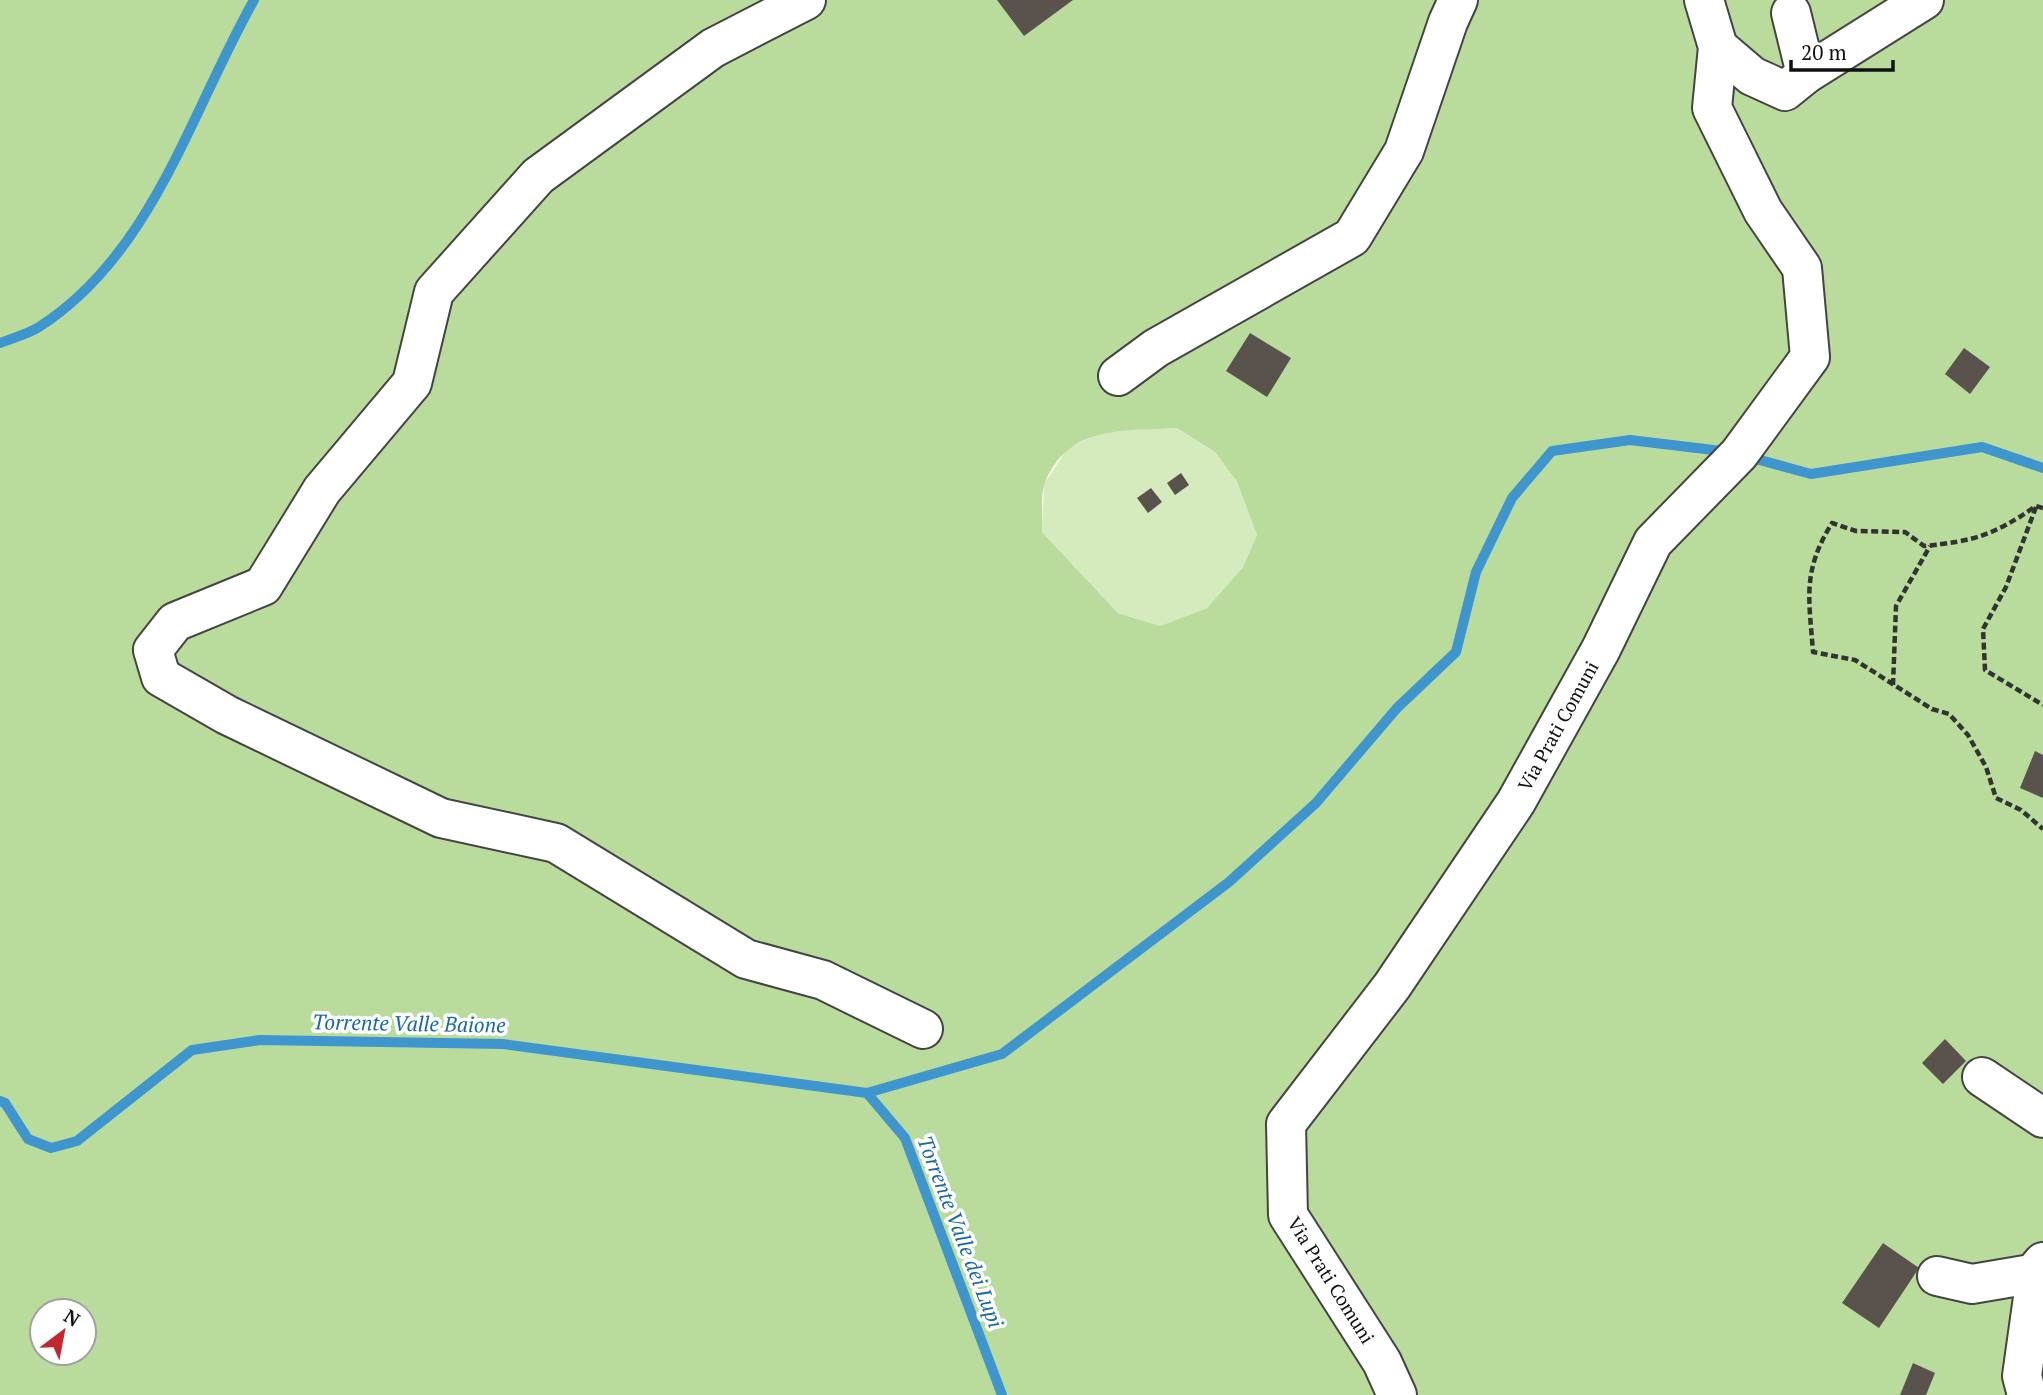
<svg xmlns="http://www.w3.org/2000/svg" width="2043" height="1395" viewBox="0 0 2043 1395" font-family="'PT Serif',serif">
	<rect width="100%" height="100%" fill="#fffdf5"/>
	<polygon fill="#d5ebbd" points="1177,428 1215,452 1237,482 1257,535 1243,567 1207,608 1160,626 1118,613 1042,532 1044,484 1067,449 1103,431"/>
	<path fill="#b9dc9c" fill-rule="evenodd" d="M0,0H2043V1395H0ZM1177,428L1215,452L1237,482L1257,535L1243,567L1207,608L1160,626L1118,613L1042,532C1043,518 1040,496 1045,483C1069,423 1125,432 1177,428ZM42,1311H84V1353H42Z"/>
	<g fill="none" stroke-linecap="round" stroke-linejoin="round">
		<g stroke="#3f96cf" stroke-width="10">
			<path d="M0,343C13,338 28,334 39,327C153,254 191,111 254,0"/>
			<polyline points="1745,456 1811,474 1982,447 2043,468"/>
			<polyline points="867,1093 905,1138 1002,1395"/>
			<polyline points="0,1101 5,1103 28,1139 51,1148 77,1141 192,1050 260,1040 503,1044 867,1093 1002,1054 1229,882 1316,803 1397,708 1456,652 1476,572 1512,498 1552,451 1630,440 1730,452"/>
		</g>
	</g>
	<g fill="#5a524d">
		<polygon points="997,0 1073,0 1024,36"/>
		<polygon points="1250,333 1291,358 1267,397 1226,371"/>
		<polygon points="1964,348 1990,367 1970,394 1945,374"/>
		<polygon points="1181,473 1189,485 1175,495 1167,483"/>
		<polygon points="1151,488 1162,502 1148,513 1137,498"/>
		<polygon points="2035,751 2043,755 2043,798 2020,788"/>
		<polygon points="1945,1039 1966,1061 1943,1084 1922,1063"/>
		<polygon points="1883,1243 1919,1268 1879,1328 1842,1303"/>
		<polygon points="1913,1363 1935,1373 1926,1395 1900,1395"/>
	</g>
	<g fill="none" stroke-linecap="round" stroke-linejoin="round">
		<defs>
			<g id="minor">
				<polyline points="806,0 713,48 538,176 434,292 412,383 322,490 263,586 175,622 153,650 161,677 227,715 441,818 556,843 746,959 823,980 923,1029"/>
				<polyline points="1791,13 1806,74"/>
				<polyline points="1718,47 1752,76 1785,91 1806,74 1924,0"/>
				<polyline points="1118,376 1156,348 1352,237 1404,151 1448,22 1458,0"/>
				<polyline points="1982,1077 2043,1118"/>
				<polyline points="1937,1276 1972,1284 2037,1273"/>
				<polyline points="1397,1395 1382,1362 1288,1215 1286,1124 1392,986 1516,802 1601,649 1653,542 1739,454 1810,357 1802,268 1763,211 1712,108 1718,47 1704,0"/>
				<polyline points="2027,1395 2022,1376 2037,1269 2043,1262"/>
			</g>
		</defs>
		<use href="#minor" stroke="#444" stroke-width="42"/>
		<g stroke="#333" stroke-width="4.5" stroke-dasharray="7 3.5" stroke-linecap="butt">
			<polyline points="2036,507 2006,587 1983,629 1985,670 2043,705"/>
			<path d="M2043,508L2036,506C1994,535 1975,541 1924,546L1905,532L1856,531L1832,523C1802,572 1809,597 1813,652L1855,660L1932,709L1949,714L1968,735L1986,767L1996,798L2021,810L2043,829"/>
			<polyline points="1893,685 1896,606 1930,546"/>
		</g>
		<use href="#minor" stroke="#fff" stroke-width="38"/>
	</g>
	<g text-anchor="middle" stroke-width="7" stroke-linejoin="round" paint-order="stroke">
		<g font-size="19" fill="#111" stroke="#fff">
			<text transform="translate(1558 726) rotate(-61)" y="7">Via Prati Comuni</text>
			<text transform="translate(1331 1280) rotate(58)" y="7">Via Prati Comuni</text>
		</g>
		<g font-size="21" font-style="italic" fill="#1768a6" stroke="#fff">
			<text transform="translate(409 1024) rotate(1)" y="7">Torrente Valle Baione</text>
			<text transform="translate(960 1232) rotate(69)" y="7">Torrente Valle dei Lupi</text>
		</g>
	</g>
	<g transform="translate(63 1332) rotate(32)"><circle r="33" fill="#ffffff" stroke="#a0a0a0" stroke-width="2"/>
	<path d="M0-5L12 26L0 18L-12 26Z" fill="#c4262e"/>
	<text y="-10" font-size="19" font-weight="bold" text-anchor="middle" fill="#111111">N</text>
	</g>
	<path d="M1791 60v10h102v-10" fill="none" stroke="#111111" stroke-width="3.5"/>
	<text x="1801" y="60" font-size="21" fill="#111111" stroke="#ffffff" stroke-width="5" paint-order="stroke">20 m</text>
</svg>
